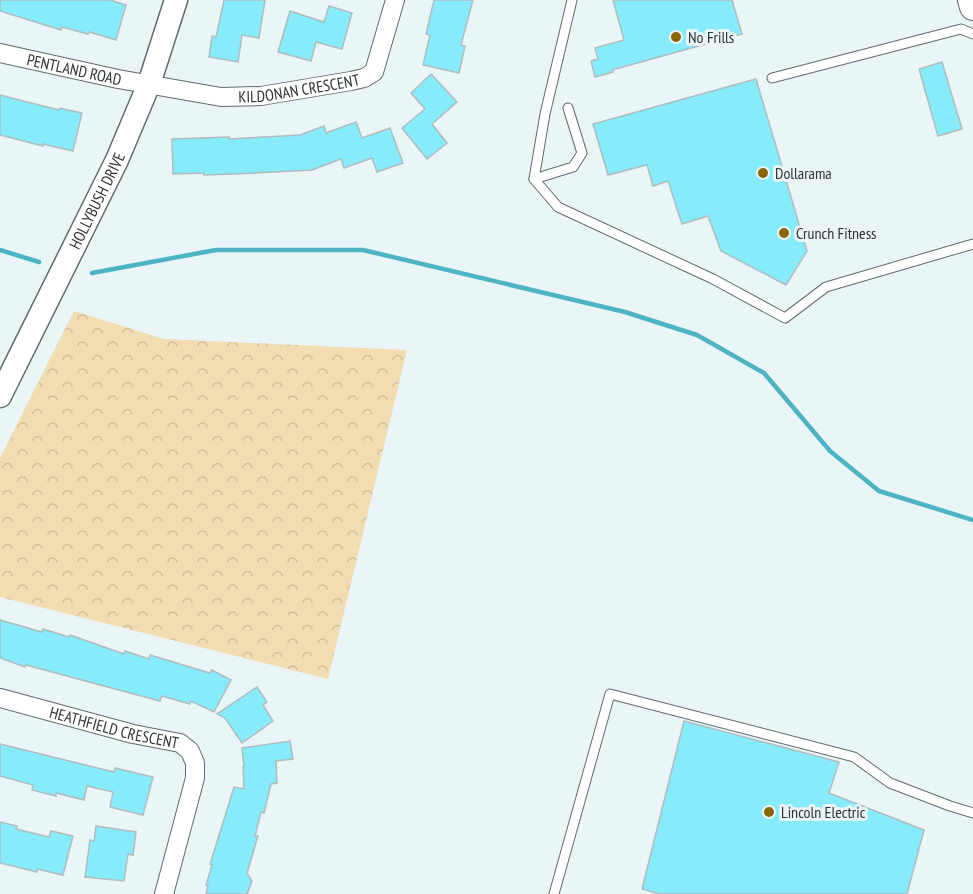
<svg xmlns="http://www.w3.org/2000/svg" width="973" height="894" viewBox="0 0 973 894" font-family="'PT Sans Narrow',sans-serif">
	<defs>
		<pattern id="park-crowns" width="20" height="18" patternUnits="userSpaceOnUse" patternTransform="scale(1.5)"><rect width="20" height="18" fill="#f2ddb3"/><path d="M2 6a3 3 0 1 1 6 0M12 15a3 3 0 1 1 6 0" fill="none" stroke="#d0be9a"/></pattern>
	</defs>
	<rect width="100%" height="100%" fill="#eaf5f7"/>
	<polygon fill="url(#park-crowns)" points="74,311 164,339 407,350 328,679 0,597 0,458"/>
	<g fill="none" stroke-linecap="round" stroke-linejoin="round">
		<g stroke="#4cb4c2" stroke-width="4.5">
			<polyline points="0,250 39,262"/>
			<polyline points="92,273 216,250 363,250 625,312 697,335 764,373 830,451 879,491 973,520"/>
		</g>
	</g>
	<g fill="#86ebfa" stroke="#b1bcbe" stroke-width="1.5">
		<polygon points="0,0 110,0 126,5 116,40 89,32 88,34 62,27 61,30 0,11"/>
		<polygon points="224,0 265,0 259,38 242,35 238,62 209,57 212,36 216,37"/>
		<polygon points="434,0 473,0 461,45 465,46 459,73 423,65 430,35 426,34"/>
		<polygon points="613,0 732,0 742,34 612,70 613,72 595,77 591,61 598,59 595,48 624,40"/>
		<polygon points="329,6 352,13 342,49 316,42 311,61 278,52 290,11 324,22"/>
		<polygon points="942,62 962,129 938,136 919,69"/>
		<polygon points="431,74 457,102 432,124 447,143 427,159 402,128 425,109 411,93"/>
		<polygon points="756,79 807,251 786,285 721,251 708,216 682,224 668,181 653,186 647,165 608,175 593,124"/>
		<polygon points="0,95 59,110 60,108 82,113 73,151 43,144 43,146 0,135"/>
		<polygon points="356,122 362,138 390,128 403,163 377,172 372,158 344,168 341,159 312,170 235,174 204,175 204,173 173,174 172,139 229,137 229,139 300,135 324,126 326,133"/>
		<polygon points="0,620 42,632 43,629 69,637 70,635 124,654 125,651 149,659 150,655 210,673 212,670 231,680 214,712 191,701 190,704 162,696 160,701 26,665 25,667 0,658"/>
		<polygon points="257,687 267,702 263,705 273,721 242,743 225,718 217,714"/>
		<polygon points="684,721 839,762 829,793 924,830 907,894 660,894 642,889"/>
		<polygon points="290,741 293,759 276,761 277,783 271,784 264,813 261,812 255,836 258,836 247,873 252,881 247,894 206,894 208,886 206,885 212,865 210,864 234,787 244,789 243,767 244,767 242,748"/>
		<polygon points="0,744 114,772 115,768 153,777 143,815 110,807 113,792 87,786 84,800 56,793 56,796 32,790 33,785 0,776"/>
		<polygon points="0,822 17,826 16,829 49,837 51,831 73,836 63,875 37,869 37,872 0,863"/>
		<polygon points="96,826 136,832 133,855 128,854 124,881 85,877 90,840 94,841"/>
	</g>
	<g fill="none" stroke-linecap="round" stroke-linejoin="round">
		<defs>
			<g id="service">
				<polyline points="572,0 545,114 534,179 558,207 713,279 785,318 826,287 973,244"/>
				<polyline points="772,78 961,29 973,34"/>
				<polyline points="534,179 573,167 582,153 568,108"/>
				<polyline points="554,894 610,694 854,757 890,783 950,806 973,813"/>
			</g>
			<g id="minor">
				<path id="s1" d="M0,53L118,79L221,97L261,96L351,81L364,78L374,72L395,0"/>
				<path id="s2" d="M0,698L133,734L180,743L190,751L195,763V778L164,894"/>
			</g>
			<g id="tertiary">
				<path id="s3" d="M0,396L117,160L149,84L176,0"/>
			</g>
			<polyline id="secondary" points="971,0 973,7"/>
		</defs>
		<use href="#service" stroke="#616a6c" stroke-width="11"/>
		<use href="#minor" stroke="#616a6c" stroke-width="20"/>
		<use href="#tertiary" stroke="#616a6c" stroke-width="25"/>
		<use href="#secondary" stroke="#616a6c" stroke-width="28"/>
		<use href="#service" stroke="#fff" stroke-width="9"/>
		<use href="#minor" stroke="#fff" stroke-width="18"/>
		<use href="#tertiary" stroke="#fff" stroke-width="22"/>
		<use href="#secondary" stroke="#fff" stroke-width="26"/>
	</g>
	<g fill="#8a6605" stroke="#eaf5f7" stroke-width="2">
		<circle cx="676" cy="37" r="6"/>
		<circle cx="763" cy="173" r="6"/>
		<circle cx="784" cy="233" r="6"/>
		<circle cx="769" cy="812" r="6"/>
	</g>
	<g text-anchor="middle" stroke-width="6" stroke-linejoin="round" paint-order="stroke">
		<g font-size="16" fill="#2e3333" stroke="#eaf5f7" text-anchor="start">
			<text x="688" y="43">No Frills</text>
			<text x="775" y="179">Dollarama</text>
			<text x="796" y="239">Crunch Fitness</text>
			<text x="781" y="818">Lincoln Electric</text>
		</g>
		<g font-size="16" fill="#2e3333" stroke="#eaf5f7">
			<text dy="6" stroke="none"><textPath href="#s1" startOffset="76">PENTLAND ROAD</textPath></text>
			<text dy="6" stroke="none"><textPath href="#s1" startOffset="304">KILDONAN CRESCENT</textPath></text>
			<text dy="6" stroke="none"><textPath href="#s3" startOffset="218">HOLLYBUSH DRIVE</textPath></text>
			<text dy="6" stroke="none"><textPath href="#s2" startOffset="118">HEATHFIELD CRESCENT</textPath></text>
		</g>
	</g>
</svg>
